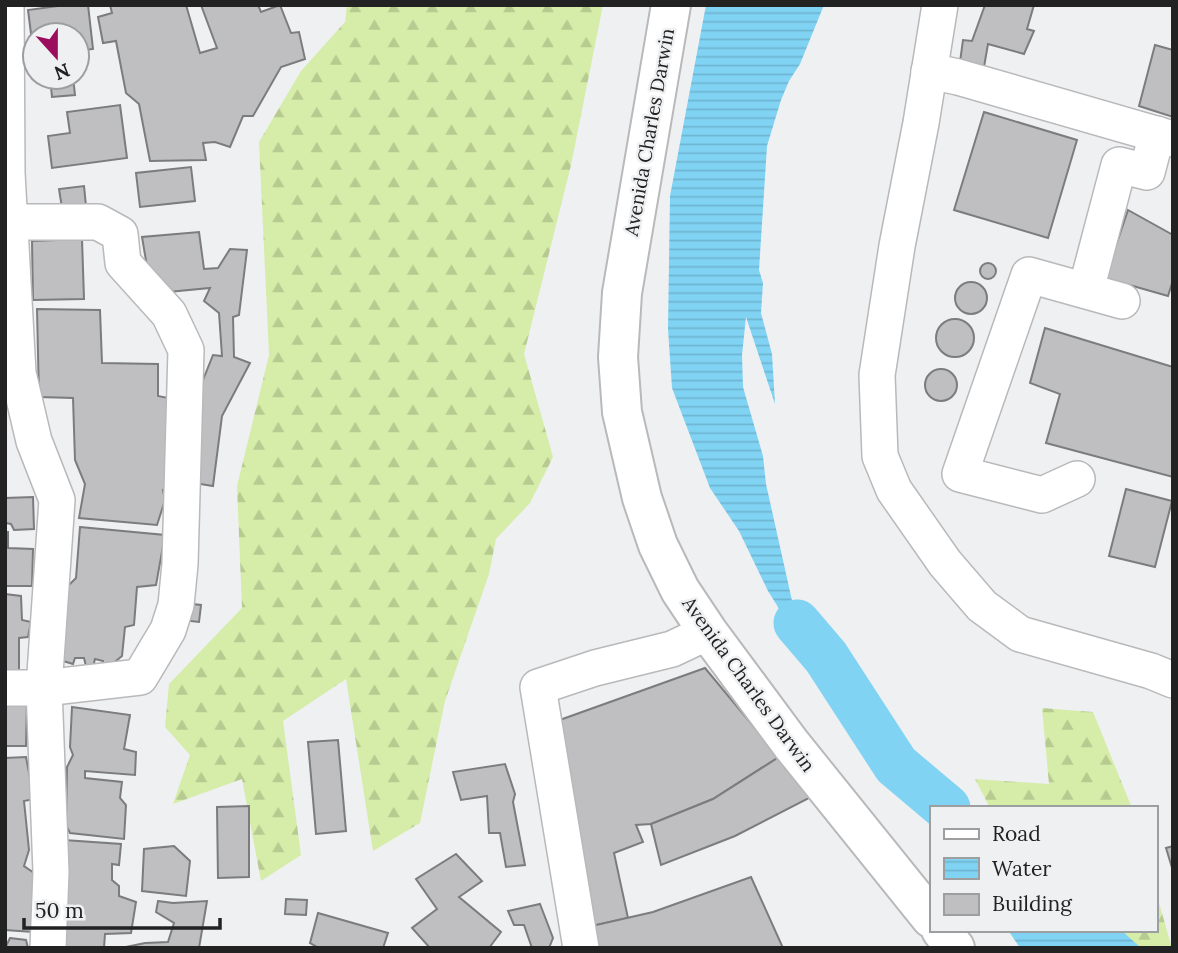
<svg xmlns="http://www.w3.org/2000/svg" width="1178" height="953" viewBox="0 0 1178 953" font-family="Lora,serif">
	<defs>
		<pattern id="forest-firs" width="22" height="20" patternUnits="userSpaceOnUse" patternTransform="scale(1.75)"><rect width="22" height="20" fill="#d5eda9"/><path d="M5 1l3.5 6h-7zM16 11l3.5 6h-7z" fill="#b7cb91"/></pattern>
		<pattern id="water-rules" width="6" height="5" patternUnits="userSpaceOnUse" patternTransform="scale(1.75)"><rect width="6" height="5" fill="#81d3f4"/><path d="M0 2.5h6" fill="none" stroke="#6fb5d1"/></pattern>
	</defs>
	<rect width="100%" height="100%" fill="#eff0f2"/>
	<g fill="url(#forest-firs)">
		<polygon points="347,5 603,5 571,165 524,354 553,457 530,503 496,539 489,574 445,701 420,823 373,851 346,679 283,721 301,855 261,881 242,779 173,804 190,755 165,727 169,684 242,608 237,486 269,355 259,142 301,71 345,22"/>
		<polygon points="1042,708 1093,712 1132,808 990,808 975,779 1049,784"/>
		<polygon points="1155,889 1172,948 1128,948 1110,930 1155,930"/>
	</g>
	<g fill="url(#water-rules)">
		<polygon points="706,5 824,5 800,64 789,81 781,100 767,146 759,270 763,283 761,313 772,354 775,404 746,317 742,355 743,387 763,456 766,484 797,623 791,623 783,615 768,591 739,531 710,488 672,388 668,329 670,196"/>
		<polygon points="1008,930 1121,930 1141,948 1020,948"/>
	</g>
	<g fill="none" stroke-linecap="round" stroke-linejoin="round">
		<polyline stroke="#81d3f4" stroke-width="47" points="797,623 826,657 896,765 947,808"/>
	</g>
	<g fill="#bfbfc1" stroke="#7b7c7e" stroke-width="2">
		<polygon points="65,5 88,5 93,49 77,51 77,35 35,35 34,57 28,10"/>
		<polygon points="110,5 186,5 200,53 217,48 201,5 258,5 261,12 280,5 291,33 299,32 305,59 281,67 253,116 243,116 230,147 215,142 203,143 206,160 150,161 139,104 126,93 116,41 103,43 98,17 112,13"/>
		<polygon points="985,5 1034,5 1027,29 1034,31 1024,54 988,44 984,67 960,62 963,40 972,41"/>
		<polygon points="1155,45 1173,50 1173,117 1139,106"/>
		<polygon points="50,77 73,77 75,95 52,97"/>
		<polygon points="120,105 127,158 52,168 48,136 70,133 67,112"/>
		<polygon points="984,112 1077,140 1048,238 954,210"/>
		<polygon points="191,167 195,201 140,207 136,173"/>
		<polygon points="84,186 86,206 62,208 59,189"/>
		<polygon points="1128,210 1173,235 1173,280 1168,296 1105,278"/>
		<polygon points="199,232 204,269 218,268 230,249 247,250 239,315 233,317 234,357 250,363 222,416 213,486 188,482 191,410 213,355 222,356 219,313 204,301 210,288 158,293 150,284 142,237"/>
		<polygon points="82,239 84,299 33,300 32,241"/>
		<circle cx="988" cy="271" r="8"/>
		<circle cx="971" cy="298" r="16"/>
		<polygon points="37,309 100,310 102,363 158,364 158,396 168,398 169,487 163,490 165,500 157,525 79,518 85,484 75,460 73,398 39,397"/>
		<circle cx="955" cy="338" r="19"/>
		<polygon points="1045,328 1173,367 1173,477 1046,443 1060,394 1030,383"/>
		<circle cx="941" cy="385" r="16"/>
		<polygon points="1126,489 1172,501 1155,567 1109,556"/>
		<polygon points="33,497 34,529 14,530 11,524 5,523 5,498"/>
		<polygon points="80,527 165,535 156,585 137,587 134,625 125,627 122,656 111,665 103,666 103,661 95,659 93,667 86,666 84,658 75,658 73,664 63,661 68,586 76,578"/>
		<polygon points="5,532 8,532 8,548 33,549 32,586 5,586"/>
		<polygon points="5,594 21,596 22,620 31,622 28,637 19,638 19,673 5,673"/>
		<polygon points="183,603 201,605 199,622 182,620"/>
		<polygon points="705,668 779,757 713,799 651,824 636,825 643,842 614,853 628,918 583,928 543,726"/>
		<polygon points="5,701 27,701 26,746 5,746"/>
		<polygon points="72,707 130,715 124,749 136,752 135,775 85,771 85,778 122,782 120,798 126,805 124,839 70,833 66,825 67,767 73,755 70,747"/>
		<polygon points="338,740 346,831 316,834 308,742"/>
		<polygon points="26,757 34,799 24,801 29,850 24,866 37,875 33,932 5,930 5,758"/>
		<polygon points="779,757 811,797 735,836 661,865 651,824 713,799"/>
		<polygon points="505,764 515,794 513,802 525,865 506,867 500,833 489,833 487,796 461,800 453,772"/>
		<polygon points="249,806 249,877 218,878 217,807"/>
		<polygon points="64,840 121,844 119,865 112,864 112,880 119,886 119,896 136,902 131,933 105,934 104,948 60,948"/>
		<polygon points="174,846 190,861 186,896 142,891 144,849"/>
		<polygon points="1173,846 1173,871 1166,848"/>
		<polygon points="456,854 482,881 459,897 501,932 489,948 430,948 412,928 437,909 416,879"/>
		<polygon points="751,877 783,948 588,948 583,928 653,912"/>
		<polygon points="286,899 307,900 306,915 285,914"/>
		<polygon points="158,901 173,903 207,901 199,948 121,948 145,943 168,942 174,923 156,912"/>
		<polygon points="540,904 553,938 549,948 532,948 524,925 514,925 508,911"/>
		<polygon points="318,913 388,933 383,948 319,948 310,943"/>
		<polygon points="10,938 26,940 28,948 5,948"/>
	</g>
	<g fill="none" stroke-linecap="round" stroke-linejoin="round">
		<defs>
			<g id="minor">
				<polyline points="6,5 7,173 18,373 34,441 57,500 44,688 51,872 48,948"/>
				<polyline points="940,5 921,123 897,246 877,375 880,456 894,490 945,563 982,606 1020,634 1151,671 1173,680"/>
				<polyline points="929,71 958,77 1173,139"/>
				<polyline points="1086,290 1119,165 1147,172 1157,134"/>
				<polyline points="1077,479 1042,495 960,474 1029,275 1122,301"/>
				<polyline points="5,688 44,688 140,677 168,630 176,605 180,564 186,350 169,314 123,263 120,234 98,222 9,222"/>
				<polyline points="581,948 538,687 595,668 672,649 708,632"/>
			</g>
			<g id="major">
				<polyline points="671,5 622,293 618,357 622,412 642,498 658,545 680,590 708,632 791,744 931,918"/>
				<polyline points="941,930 955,948"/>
			</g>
		</defs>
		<use href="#minor" stroke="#b9b9bb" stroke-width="38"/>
		<use href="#major" stroke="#b9b9bb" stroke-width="42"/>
		<use href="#minor" stroke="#fff" stroke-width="35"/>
		<use href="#major" stroke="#fff" stroke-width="38"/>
	</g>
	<g text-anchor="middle" stroke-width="5" stroke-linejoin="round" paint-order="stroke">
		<g font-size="19" fill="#222223" stroke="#eff0f2">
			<text transform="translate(649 132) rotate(-80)" y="7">Avenida Charles Darwin</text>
			<text transform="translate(749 684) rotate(54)" y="7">Avenida Charles Darwin</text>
		</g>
	</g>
	<rect width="1178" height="953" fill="none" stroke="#222223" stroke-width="14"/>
	<rect x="930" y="806" width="228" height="126" fill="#eff0f2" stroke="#9d9e9f" stroke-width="2"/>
	<rect x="944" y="829" width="35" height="10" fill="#ffffff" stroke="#9d9e9f" stroke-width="2"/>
	<text x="992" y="841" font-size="21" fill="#222223">Road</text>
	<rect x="944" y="858" width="35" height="21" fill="url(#water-rules)" stroke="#9d9e9f" stroke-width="2"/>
	<text x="992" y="876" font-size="21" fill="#222223">Water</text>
	<rect x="944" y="894" width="35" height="21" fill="#bfbfc1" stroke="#9d9e9f" stroke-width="2"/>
	<text x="992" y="911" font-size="21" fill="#222223">Building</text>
	<g transform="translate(56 56) rotate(159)"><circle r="33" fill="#eff0f2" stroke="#9d9e9f" stroke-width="2"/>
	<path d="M0-5L12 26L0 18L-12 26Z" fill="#9b0e5d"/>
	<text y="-10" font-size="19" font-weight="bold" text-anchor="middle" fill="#222223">N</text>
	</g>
	<path d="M24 918v10h196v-10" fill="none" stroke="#222223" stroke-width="3.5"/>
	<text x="35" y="918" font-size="21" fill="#222223" stroke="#eff0f2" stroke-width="5" paint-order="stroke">50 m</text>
</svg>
